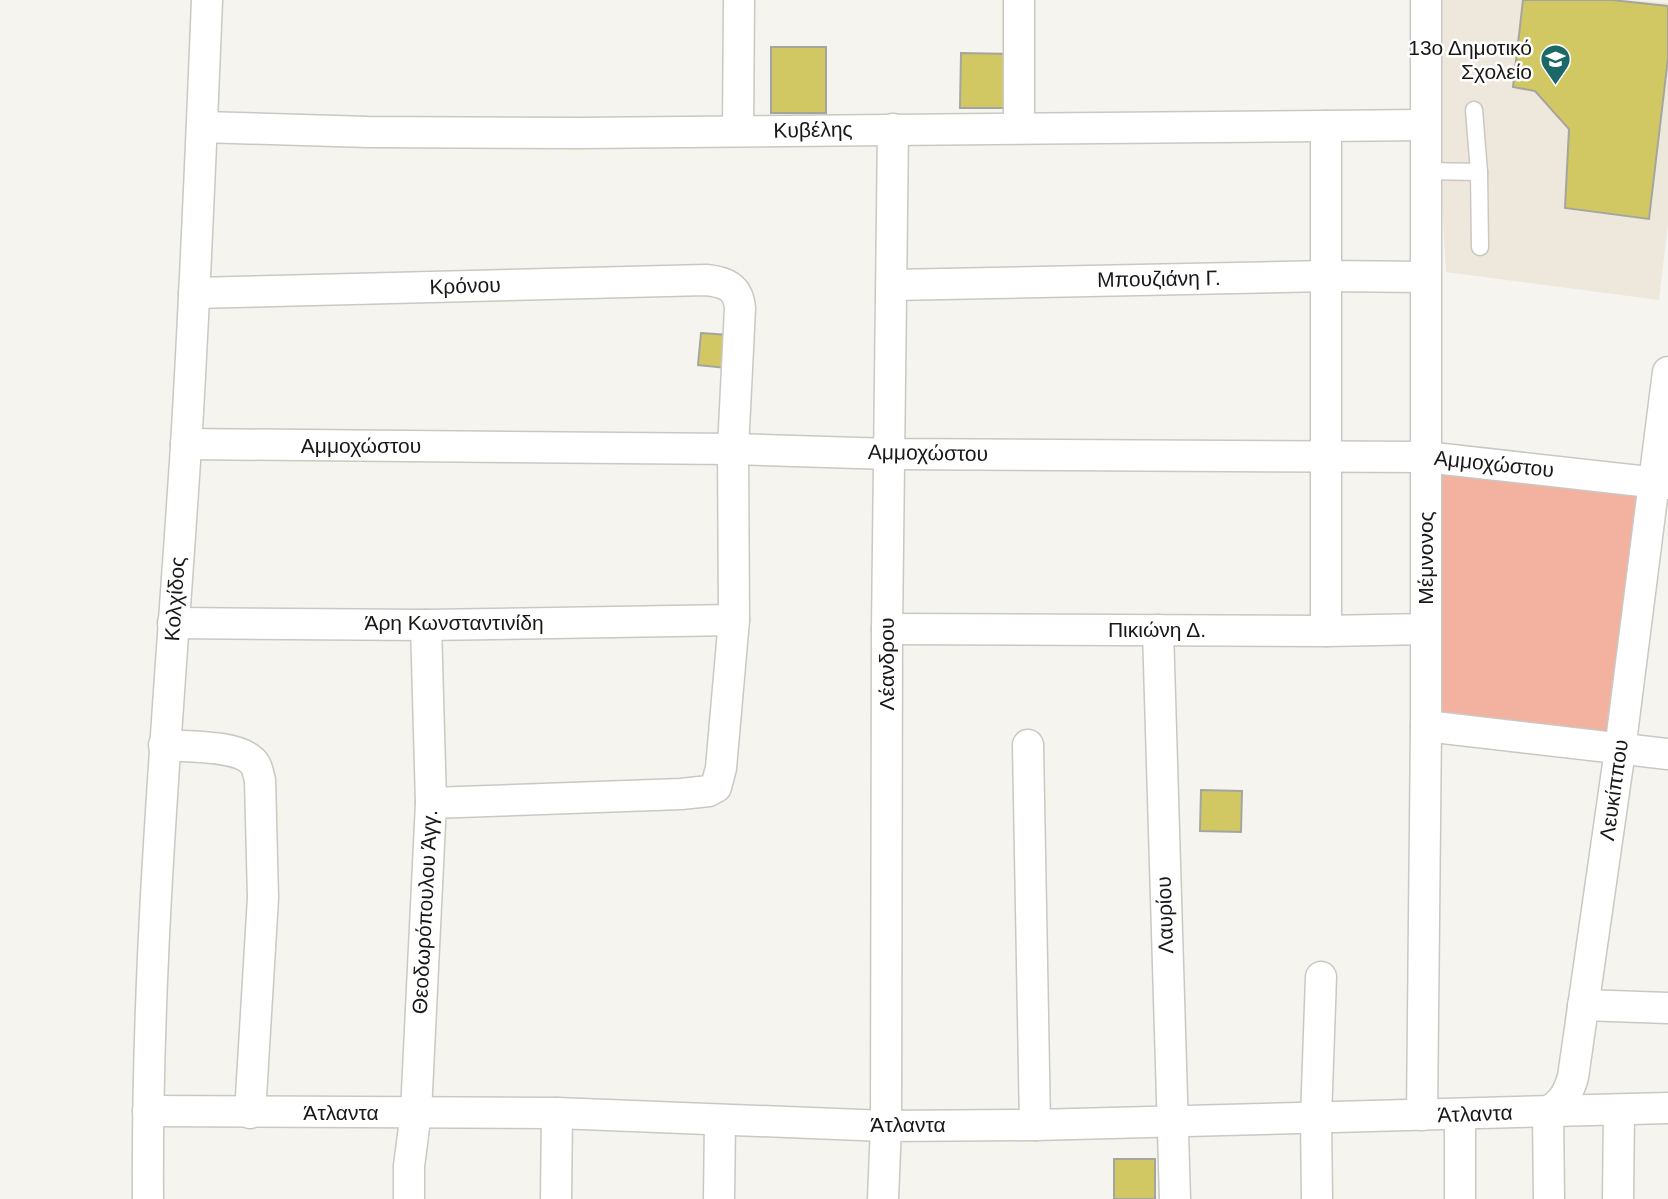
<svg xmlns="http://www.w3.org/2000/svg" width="1668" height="1199" viewBox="0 0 1668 1199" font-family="Helvetica,sans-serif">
	<rect width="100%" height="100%" fill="#f6f4ef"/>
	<polygon fill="#eee7dc" points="1442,0 1629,0 1668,3 1668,224 1659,300 1446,272 1440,170"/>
	<polygon fill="#f3b2a0" points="1425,457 1654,482 1620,750 1426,726"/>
	<g fill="#d2c863" stroke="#a5a5a0" stroke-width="2">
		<polygon points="1523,0 1612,0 1668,6 1668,58 1649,219 1565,208 1569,129 1535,91 1513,87"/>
		<rect x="771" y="47" width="55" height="66"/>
		<polygon points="961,53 1014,54 1014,108 960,108"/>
		<polygon points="701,333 729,335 726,368 698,365"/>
		<polygon points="1201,790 1242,791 1241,832 1200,831"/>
		<rect x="1114" y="1159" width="41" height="40"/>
	</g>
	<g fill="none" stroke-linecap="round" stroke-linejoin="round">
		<defs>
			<g id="service">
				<polyline points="1474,110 1479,172"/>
				<polyline points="1425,171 1479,172 1480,247"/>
			</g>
			<g id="minor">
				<polyline points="1326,126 1326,631"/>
				<polyline points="202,127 368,132 580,133 1425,125"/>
				<polyline points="1019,128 1019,0"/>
				<polyline points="738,131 739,0"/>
				<polyline points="893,285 1327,276 1425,277"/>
				<path d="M194,293L706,280C726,282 738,287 740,308L733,449L734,620L721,768L716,787L709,791L681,794L431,803"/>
				<polyline points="186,444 733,449 890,454 1425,457 1668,484"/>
				<polyline points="173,623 426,625 734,620"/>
				<polyline points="887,629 1326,631 1426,629"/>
				<polyline points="1158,630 1175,1199"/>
				<polyline points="1426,726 1668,754"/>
				<path d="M164,745C187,747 235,745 251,760C257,764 258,773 260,780L263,898L250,1113"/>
				<polyline points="1028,745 1035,1125"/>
				<polyline points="1583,1005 1668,1008"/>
				<polyline points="148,1111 557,1113 886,1126 1035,1125 1668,1108"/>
				<path d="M1548,1112C1563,1102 1568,1094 1573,1077L1620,750L1668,372"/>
				<polyline points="1548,1112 1549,1199"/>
				<polyline points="1422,1115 1426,726 1426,0"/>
				<path d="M148,1199C146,948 170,697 186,446C195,297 201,149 207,0"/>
				<polyline points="409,1199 409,1166 416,1112 431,803 426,625"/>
				<polyline points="556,1199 557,1113"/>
				<polyline points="719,1199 720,1120"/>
				<polyline points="883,1199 886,1126 887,629 893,129"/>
				<polyline points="1317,1199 1316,1118 1321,977"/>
				<polyline points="1460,1199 1460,1114"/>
				<polyline points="1618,1199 1619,1110"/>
			</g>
		</defs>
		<use href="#service" stroke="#cac8c3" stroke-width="19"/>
		<use href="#minor" stroke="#cac8c3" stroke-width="33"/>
		<use href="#service" stroke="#fff" stroke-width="16"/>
		<use href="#minor" stroke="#fff" stroke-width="30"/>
	</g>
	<defs>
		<symbol id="school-pin" viewBox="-11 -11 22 30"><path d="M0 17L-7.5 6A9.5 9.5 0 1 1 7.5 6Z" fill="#1a6867" stroke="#fff"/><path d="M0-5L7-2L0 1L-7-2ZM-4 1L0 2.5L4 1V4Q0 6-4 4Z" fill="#fff"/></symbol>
	</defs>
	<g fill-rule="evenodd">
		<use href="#school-pin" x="1538" y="42" width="35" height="47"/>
	</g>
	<g text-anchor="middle" stroke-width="5" stroke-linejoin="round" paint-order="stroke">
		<g font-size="21" fill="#191817" stroke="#fff" text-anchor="end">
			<text x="1532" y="55">13ο Δημοτικό<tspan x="1532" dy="24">Σχολείο</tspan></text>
		</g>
		<g font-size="21" fill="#191817" stroke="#fff">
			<text transform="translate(813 130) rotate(-1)" y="7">Κυβέλης</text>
			<text transform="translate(1159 279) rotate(-1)" y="7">Μπουζιάνη Γ.</text>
			<text transform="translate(465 286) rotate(-2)" y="7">Κρόνου</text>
			<text x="361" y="453">Αμμοχώστου</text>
			<text transform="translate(928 453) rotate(1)" y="7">Αμμοχώστου</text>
			<text transform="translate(1494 464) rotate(6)" y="7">Αμμοχώστου</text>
			<text transform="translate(1426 558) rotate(-90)" y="7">Μέμνονος</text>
			<text transform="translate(175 599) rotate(-86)" y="7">Κολχίδος</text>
			<text x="454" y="630">Άρη Κωνσταντινίδη</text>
			<text x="1157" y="637">Πικιώνη Δ.</text>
			<text transform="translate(887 664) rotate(-90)" y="7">Λέανδρου</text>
			<text transform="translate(1614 790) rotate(-82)" y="7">Λευκίππου</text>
			<text transform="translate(425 912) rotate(-87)" y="7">Θεοδωρόπουλου Άγγ.</text>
			<text transform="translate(1165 915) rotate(-92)" y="7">Λαυρίου</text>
			<text x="341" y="1120">Άτλαντα</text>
			<text transform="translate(1475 1114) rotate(-2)" y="7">Άτλαντα</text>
			<text x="908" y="1132">Άτλαντα</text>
		</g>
	</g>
</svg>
